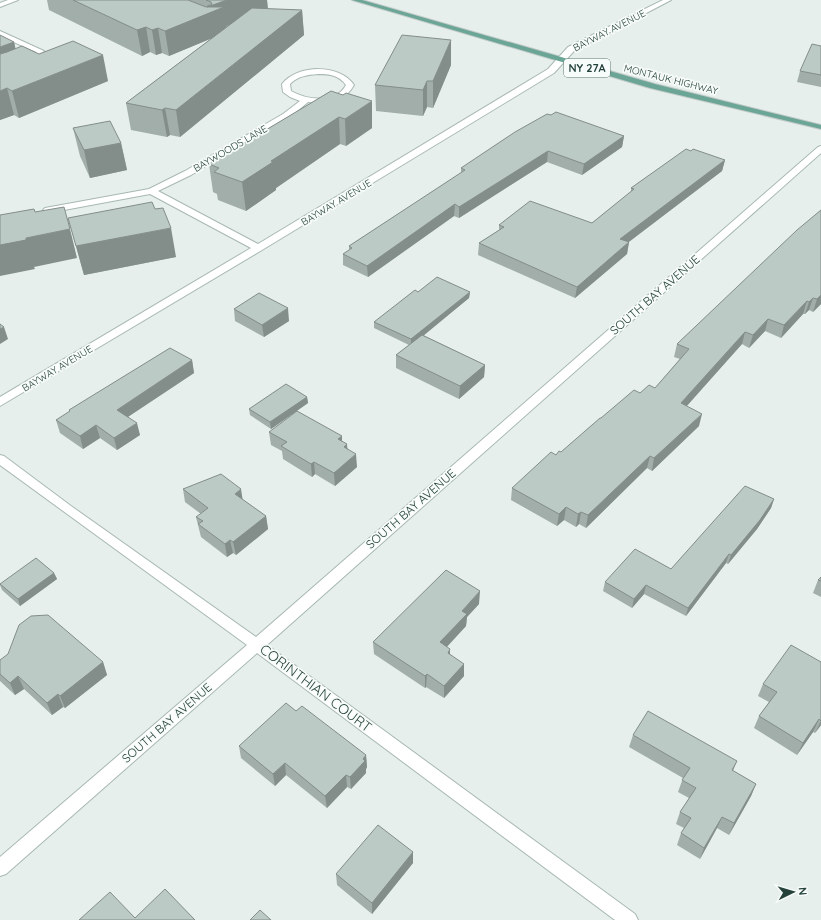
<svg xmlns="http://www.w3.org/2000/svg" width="821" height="920" viewBox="0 0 821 920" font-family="Quicksand,sans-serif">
	<rect width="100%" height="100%" fill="#e6efeb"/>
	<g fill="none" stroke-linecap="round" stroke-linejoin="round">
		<defs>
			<g id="minor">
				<polygon points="8,0 18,0 0,7 0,3"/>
				<path d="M663,0H671L574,51L554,73L262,250L0,406V397L251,248L150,194L48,213L43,210L45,208L149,189L185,171L283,114L300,101L290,97L283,92L282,84C298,64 340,64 354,85C345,102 326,105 308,102L289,118L191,175L158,191L258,244L548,69L568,47ZM318,74C329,74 339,75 346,85C336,104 307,100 291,91L290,84C298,76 307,75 318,74Z"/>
				<path d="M0,31L44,51C35,70 19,76 0,81V77C15,72 29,68 36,52L0,36Z"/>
				<polygon points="821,146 821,153 267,645 635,914 638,920 615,920 257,653 6,874 0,876 0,857 247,645 0,465 0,455 4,456 71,506 256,637 818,147"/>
			</g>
			<polygon id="major" points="352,0 362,0 655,84 821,125 821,129 650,88"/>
		</defs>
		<use href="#minor" stroke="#a8b8b2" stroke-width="2"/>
		<use href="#major" stroke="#c2cac8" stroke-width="2"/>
		<use href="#minor" fill="#fff" fill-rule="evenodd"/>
		<use href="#major" fill="#6aa596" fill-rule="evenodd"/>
	</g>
	<g fill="#a1aea9">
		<polygon points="47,0 267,0 268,9 302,10 304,35 180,137 170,135 167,137 131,130 126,103 212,38 169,56 162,53 156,55 150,52 142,56 49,10"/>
		<polygon points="14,42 15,49 39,54 108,81 19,118 14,115 0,120"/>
		<polygon points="821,46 821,87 797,82 800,71"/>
		<polygon points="451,65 433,108 427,107 423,116 376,111 375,85"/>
		<polygon points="331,91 372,128 346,146 340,144 276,188 276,190 246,211 218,200 217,194 213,192 209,164"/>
		<polygon points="551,115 624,136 622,147 582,175 547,162 459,218 454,216 368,277 343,265 343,254 349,250 349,246 461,173 461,168"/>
		<polygon points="73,128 121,143 127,170 90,178 80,156"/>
		<polygon points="691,151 725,160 722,171 629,242 627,254 575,298 478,255 479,243 499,230 499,225 592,223 631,192 631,188"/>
		<polygon points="821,210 821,304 813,312 809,310 805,314 803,314 781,338 765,331 749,348 742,344 686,406 699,426 652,471 647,468 586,528 579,524 576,527 564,520 557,526 511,500 512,488 556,455 561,452 601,418 640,393 655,388 680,359 674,357 677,344"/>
		<polygon points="68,218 176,257 84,275"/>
		<polygon points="418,292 470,292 469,298 423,335 485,365 484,377 459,399 396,368 396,355 409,345 374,328 374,322"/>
		<polygon points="234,309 289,321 264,337 235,321"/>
		<polygon points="192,360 194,373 128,417 140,435 117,450 100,438 83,449 60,433 56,420 69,412 69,410"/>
		<polygon points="307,397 308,403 271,429 250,415 249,409"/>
		<polygon points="269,432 342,436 342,441 348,449 357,467 335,486 315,474 312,477 283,459 282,451 271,445"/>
		<polygon points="183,489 242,499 266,516 268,529 236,555 233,553 227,557 201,537 196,517 201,514 185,502"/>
		<polygon points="774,499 771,508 757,529 728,564 726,563 686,616 644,594 632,608 603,591 605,582 671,569"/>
		<polygon points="54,573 57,579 20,606 2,590 0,585 0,584"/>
		<polygon points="821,577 821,597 813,593 818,580"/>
		<polygon points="479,604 467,617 466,626 447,647 450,655 464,676 444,698 426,687 425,688 374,654 373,642"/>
		<polygon points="0,660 103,662 107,675 65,708 63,707 52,715 24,689 15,695 0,681"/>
		<polygon points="821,662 821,725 815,733 813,732 797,755 754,728 759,716 769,702 758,696 763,684"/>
		<polygon points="296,711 366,755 367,767 366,769 366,773 351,789 347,787 327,808 286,775 275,786 241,758 239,746"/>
		<polygon points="633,735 733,771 756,784 751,796 729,835 717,828 700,859 677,845 681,833 684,828 676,824 680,812 689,798 678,792 683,778 629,747"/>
		<polygon points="413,852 413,863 372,914 337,885 336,874"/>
	</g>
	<g fill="#838d89">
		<polygon points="227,0 267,0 268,11 226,26 227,32 169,56 165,31 207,7"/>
		<polygon points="302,10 304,35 180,137 176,110"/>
		<polygon points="146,27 150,52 142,56 137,30"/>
		<polygon points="158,28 162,53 156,55 152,30"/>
		<polygon points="451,40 451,65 433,108 433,81"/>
		<polygon points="14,42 20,67 0,75 0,47"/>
		<polygon points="103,55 108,81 19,118 12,91"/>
		<polygon points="427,81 427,107 423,116 423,90"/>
		<polygon points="7,88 14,115 0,120 0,91"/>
		<polygon points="372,101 372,128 346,146 345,119"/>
		<polygon points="165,108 170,135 167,137 162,110"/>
		<polygon points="339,117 340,144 276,188 276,190 246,211 242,182 271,161"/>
		<polygon points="624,136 622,147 582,175 584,164"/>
		<polygon points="121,143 127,170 90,178 84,150"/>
		<polygon points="548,151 547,162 459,218 459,207"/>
		<polygon points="725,160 722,171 618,250 620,239"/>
		<polygon points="455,204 454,216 368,277 367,266"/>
		<polygon points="171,228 176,257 84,275 76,246"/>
		<polygon points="70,229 77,258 34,267 35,269 0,276 0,245 26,238"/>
		<polygon points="629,242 627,254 575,298 577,287"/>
		<polygon points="470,292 469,298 411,346 411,339"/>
		<polygon points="821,295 821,304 813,312 817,299"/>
		<polygon points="813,298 809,310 805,314 809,302"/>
		<polygon points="807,301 803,314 781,338 784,325"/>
		<polygon points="288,308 289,321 264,337 262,325"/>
		<polygon points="768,319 765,331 749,348 753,335"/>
		<polygon points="4,327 8,339 0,344 0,329"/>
		<polygon points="745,332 742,344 678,416 681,403"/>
		<polygon points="192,360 194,373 120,422 117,410"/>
		<polygon points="485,365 484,377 459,399 460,386"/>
		<polygon points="307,397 308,403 271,429 270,422"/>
		<polygon points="702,414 699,426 652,471 654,458"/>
		<polygon points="137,423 140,435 117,450 114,438"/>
		<polygon points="96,425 100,438 83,449 80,436"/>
		<polygon points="342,436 342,448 338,439"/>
		<polygon points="347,444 348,457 344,447"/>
		<polygon points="356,454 357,467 335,486 334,473"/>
		<polygon points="650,456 647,468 586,528 588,515"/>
		<polygon points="314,462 315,474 312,477 311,464"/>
		<polygon points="241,489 243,502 235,494"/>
		<polygon points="774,499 771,508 757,529 728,564 731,555"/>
		<polygon points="566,507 564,520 557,526 559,514"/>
		<polygon points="581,512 579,524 576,527 578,514"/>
		<polygon points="266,516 268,529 236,555 233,542"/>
		<polygon points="230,540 233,553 227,557 225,544"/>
		<polygon points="729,554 726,563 686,616 688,608"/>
		<polygon points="54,573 57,579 20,606 18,599"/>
		<polygon points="646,585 644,594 632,608 634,599"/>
		<polygon points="480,591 479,604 467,617 466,626 439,655 440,642 462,611"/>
		<polygon points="450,649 450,662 448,653"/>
		<polygon points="103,662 107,675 65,708 60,696"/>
		<polygon points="464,664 464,676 444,698 444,686"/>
		<polygon points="427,674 426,687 425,688 425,676"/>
		<polygon points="18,676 24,689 15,695 10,683"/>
		<polygon points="58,694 63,707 52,715 47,703"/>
		<polygon points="819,719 813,732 797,755 803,743"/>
		<polygon points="821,721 821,725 815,733"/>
		<polygon points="366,755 367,767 366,769 366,773 351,789 350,777 363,759"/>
		<polygon points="737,761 732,773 732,770"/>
		<polygon points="285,763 286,775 275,786 273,774"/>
		<polygon points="346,775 347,787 327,808 325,796"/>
		<polygon points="756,784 751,796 729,835 734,823"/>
		<polygon points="722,817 717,828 700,859 704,848"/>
		<polygon points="413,852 413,863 372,914 372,903"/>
	</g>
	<g fill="#bbcac4" stroke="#838d89">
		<polygon points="73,0 188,0 206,7 212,4 211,2 206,0 227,0 207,7 224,7 165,31 158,28 152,30 146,27 137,30"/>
		<polygon points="252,8 302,10 176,110 165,108 162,110 126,103"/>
		<polygon points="0,35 14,42 0,47"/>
		<polygon points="402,35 451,40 433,81 427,81 423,90 375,85"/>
		<polygon points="73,41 103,55 12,91 7,88 0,91 0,54 7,52 22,46 39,54"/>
		<polygon points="812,44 821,46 821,75 800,71"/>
		<polygon points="331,91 343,95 346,93 372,101 345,119 339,117 271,161 273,162 242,182 214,172 219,168 209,164"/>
		<polygon points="556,112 624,136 584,164 548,151 459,207 455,204 367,266 343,254 352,248 349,246 465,170 461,168 515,132 547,114 551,115"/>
		<polygon points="110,121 121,143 84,150 73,128"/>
		<polygon points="686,149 691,151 693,149 725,160 620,239 629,242 577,287 479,243 504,227 499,225 530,201 592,223 634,189 631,188"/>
		<polygon points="152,202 155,209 163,208 171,228 76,246 68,218"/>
		<polygon points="64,207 70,229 26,238 26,240 0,245 0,215 34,209 35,212"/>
		<polygon points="821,210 821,295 817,299 813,298 809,302 807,301 784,325 768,319 753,335 745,332 681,403 702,414 654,458 650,456 588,515 581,512 578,514 566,507 559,514 512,488 551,452 556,455 559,451 561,452 600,418 601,418 634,390 640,393 649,385 655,388 689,349 677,344 797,230"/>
		<polygon points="437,277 470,292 411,339 374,322 415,290 418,292"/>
		<polygon points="259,293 288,308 262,325 234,309"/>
		<polygon points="0,324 4,327 0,329"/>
		<polygon points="422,335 485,365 460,386 396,355"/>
		<polygon points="170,348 192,360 117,410 137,423 114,438 96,425 80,436 56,420 70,411 69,410"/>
		<polygon points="286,384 307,397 270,422 249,409"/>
		<polygon points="297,411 342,436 338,439 347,444 344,447 356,454 334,473 314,462 311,464 281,446 287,442 269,432"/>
		<polygon points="221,474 241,489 235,494 266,516 233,542 230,540 225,544 198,524 203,521 196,517 208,508 183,489"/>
		<polygon points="745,486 774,499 760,520 731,555 729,554 688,608 646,585 634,599 605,582 635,549 671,569"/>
		<polygon points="36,558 54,573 18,599 0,584"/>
		<polygon points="446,570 480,591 462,611 467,614 440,642 450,649 448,653 464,664 444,686 427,674 425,676 373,642"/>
		<polygon points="821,577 821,581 818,580"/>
		<polygon points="48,615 103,662 60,696 58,694 47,703 18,676 10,683 0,674 0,660 8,654 19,625 31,616"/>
		<polygon points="791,645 821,662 821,721 819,719 803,743 759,716 777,692 763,684"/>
		<polygon points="286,703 296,711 302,706 366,755 363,759 365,761 350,777 346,775 325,796 285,763 273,774 239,746"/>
		<polygon points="648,711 737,761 732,770 756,784 734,823 722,817 704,848 681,833 691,818 680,812 696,788 682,780 690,768 633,735"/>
		<polygon points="378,825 413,852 372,903 336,874"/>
		<polygon points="165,889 195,920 79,920 110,892 135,918"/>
		<polygon points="260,910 271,920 250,920"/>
	</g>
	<g text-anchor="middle" stroke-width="3.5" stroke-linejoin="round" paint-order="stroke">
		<g font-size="10" fill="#24423a" stroke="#f7fbf9">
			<text transform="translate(609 30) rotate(-27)" y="4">BAYWAY AVENUE</text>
			<text transform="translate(671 79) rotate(14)" y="4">MONTAUK HIGHWAY</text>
			<text transform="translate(230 148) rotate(-30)" y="4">BAYWOODS LANE</text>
			<text transform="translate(336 202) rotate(-31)" y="4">BAYWAY AVENUE</text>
			<text transform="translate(57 368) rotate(-31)" y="4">BAYWAY AVENUE</text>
		</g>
		<rect fill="#f7fbf9" stroke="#637a73" stroke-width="1" x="564" y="59" width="46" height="18" rx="3"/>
		<g font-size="11" font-weight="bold" fill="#24423a">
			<text x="587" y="72">NY 27A</text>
		</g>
		<g font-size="12" fill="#24423a" stroke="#f7fbf9">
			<text transform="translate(655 295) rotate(-41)" y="4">SOUTH BAY AVENUE</text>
			<text transform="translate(411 509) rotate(-41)" y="4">SOUTH BAY AVENUE</text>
			<text transform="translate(167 723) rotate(-41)" y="4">SOUTH BAY AVENUE</text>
		</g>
		<g font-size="14" fill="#24423a" stroke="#f7fbf9">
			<text transform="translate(316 688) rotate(37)" y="5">CORINTHIAN COURT</text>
		</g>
	</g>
	<g transform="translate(793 892) rotate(85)" stroke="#f7fbf9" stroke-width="3" paint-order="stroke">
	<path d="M0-3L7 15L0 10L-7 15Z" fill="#24423a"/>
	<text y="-6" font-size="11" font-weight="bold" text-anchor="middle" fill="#24423a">N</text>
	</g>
</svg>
